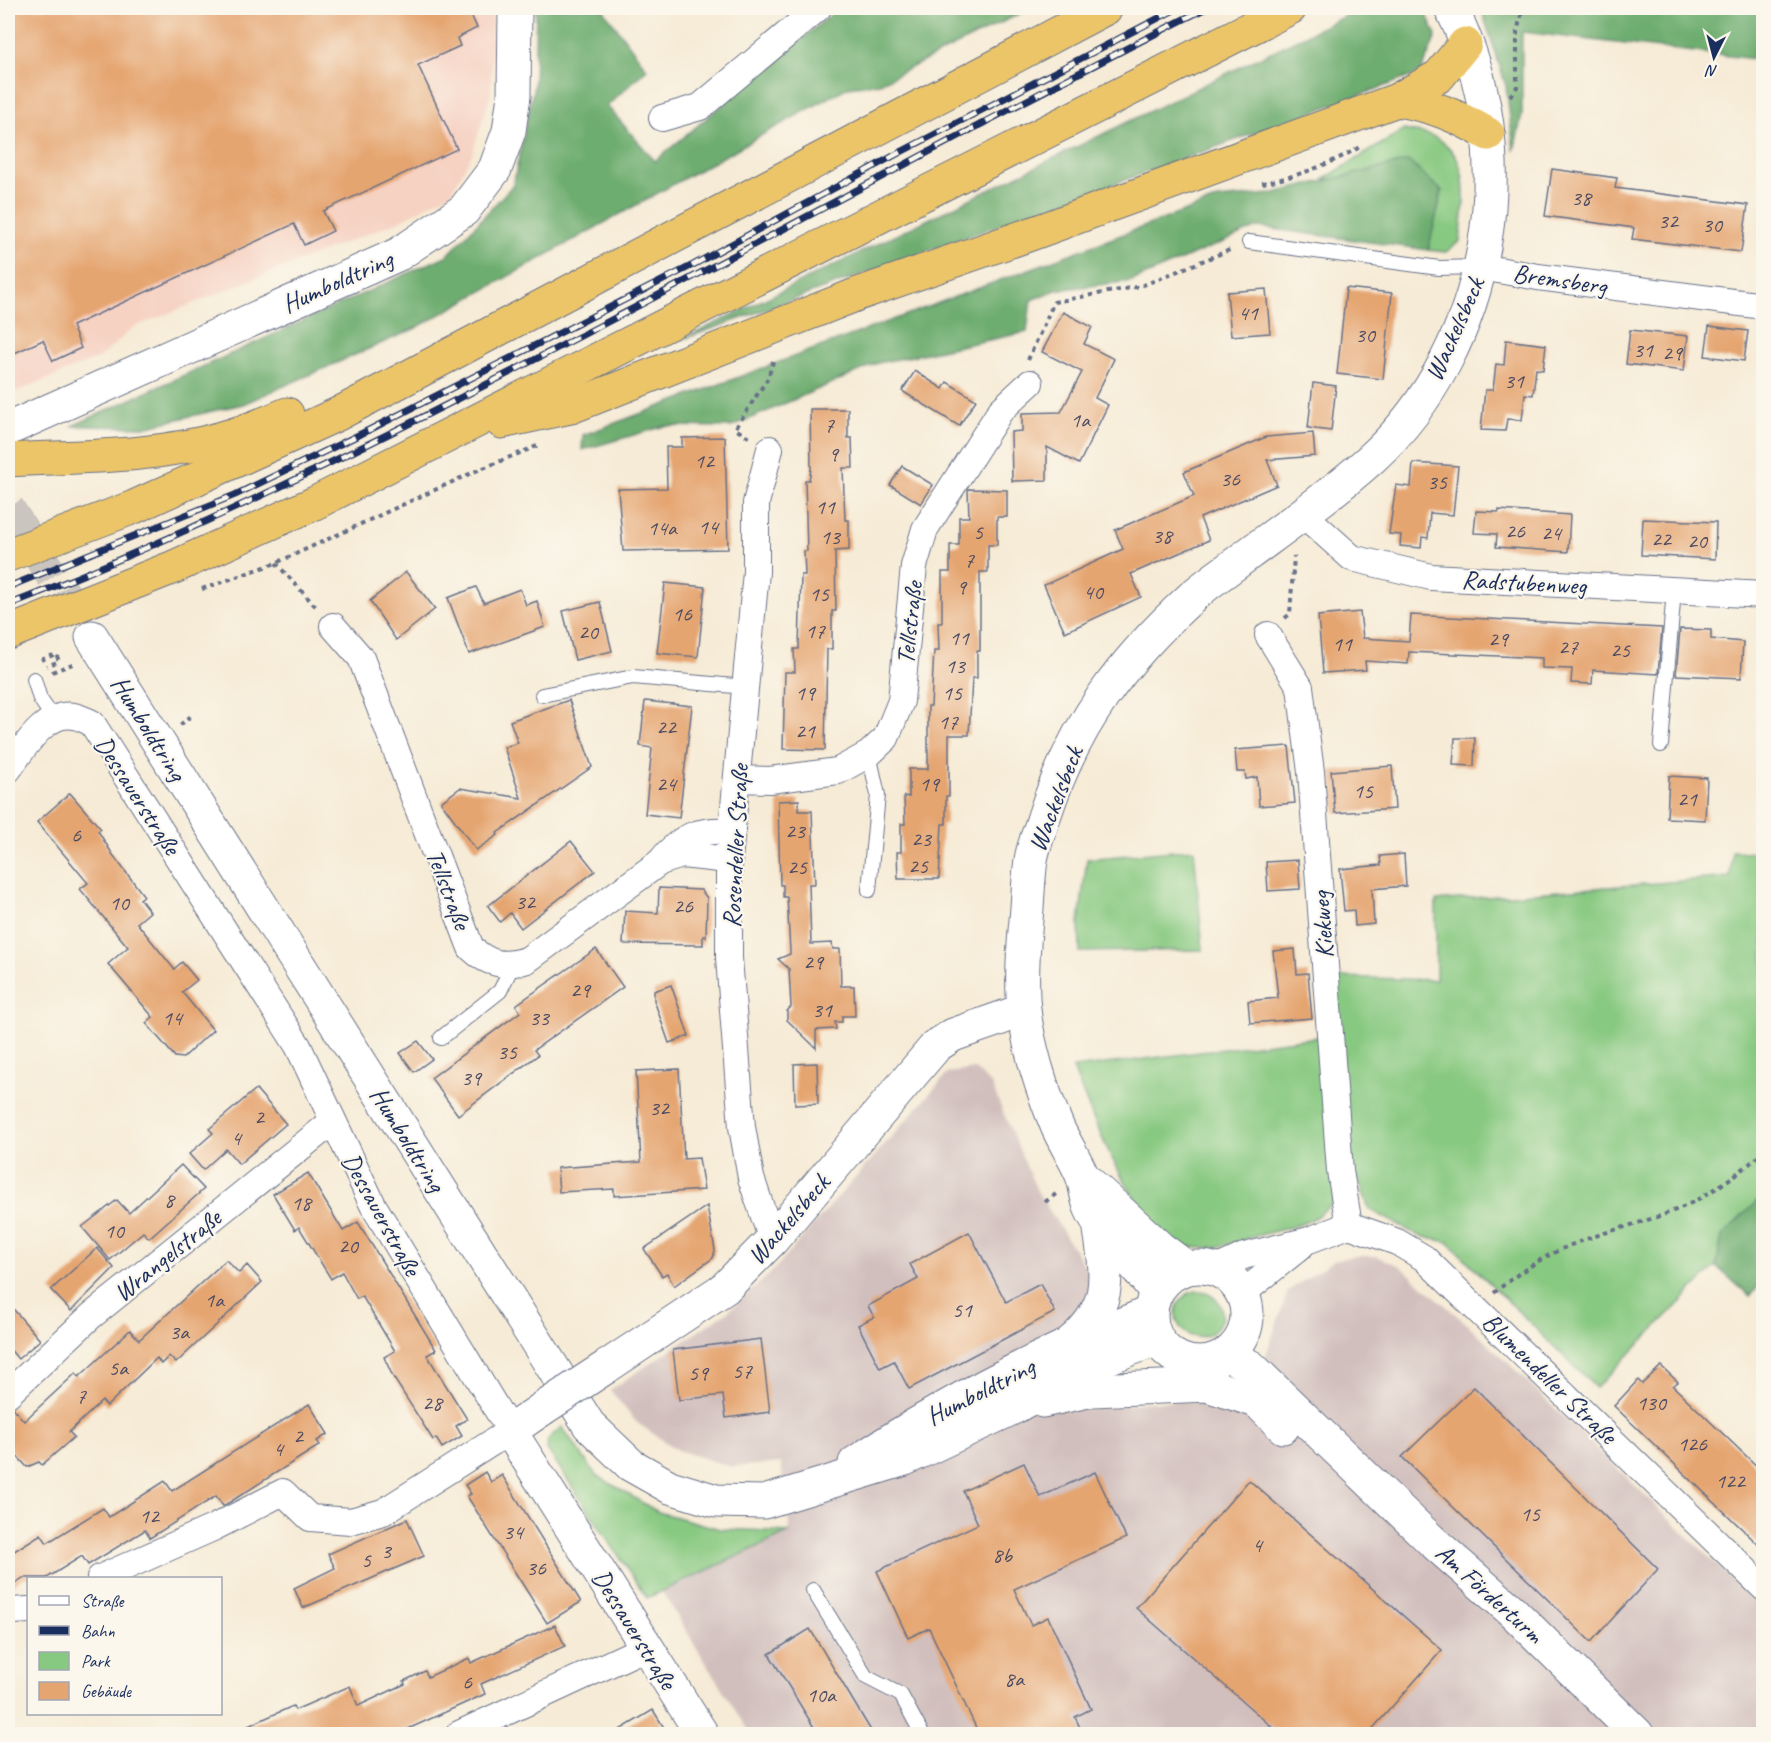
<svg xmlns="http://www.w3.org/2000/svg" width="1771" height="1742" viewBox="0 0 1771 1742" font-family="Caveat,sans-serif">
	<rect width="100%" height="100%" fill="#fbf7ec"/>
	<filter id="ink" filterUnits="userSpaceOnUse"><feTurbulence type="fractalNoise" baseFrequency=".0167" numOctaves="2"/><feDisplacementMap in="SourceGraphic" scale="12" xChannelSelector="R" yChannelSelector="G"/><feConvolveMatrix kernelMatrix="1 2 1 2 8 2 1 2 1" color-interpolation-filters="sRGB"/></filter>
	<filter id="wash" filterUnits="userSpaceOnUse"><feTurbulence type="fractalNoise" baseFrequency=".008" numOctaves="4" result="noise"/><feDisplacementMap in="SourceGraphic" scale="24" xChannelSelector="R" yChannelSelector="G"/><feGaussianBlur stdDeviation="1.35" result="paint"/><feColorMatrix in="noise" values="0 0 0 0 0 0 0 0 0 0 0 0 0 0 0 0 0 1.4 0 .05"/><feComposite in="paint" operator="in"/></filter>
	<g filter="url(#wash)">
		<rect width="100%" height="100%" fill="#f6ebd6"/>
		<polygon fill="#f6d2c3" points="8,8 493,8 491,94 472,154 451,193 397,222 134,327 99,358 8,395"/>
		<polygon fill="#d1bfbd" points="975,1069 991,1084 1037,1191 1089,1273 1092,1290 1079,1317 1056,1330 1087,1410 1146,1402 1208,1401 1245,1415 1288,1291 1334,1260 1356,1256 1376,1256 1400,1266 1477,1333 1763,1609 1763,1734 750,1734 661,1590 790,1532 781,1463 732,1467 677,1450 636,1422 610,1390 727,1312 770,1274 948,1073"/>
		<g fill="#88c981" stroke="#527c70" stroke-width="1.5">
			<path d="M1404,130C1413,132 1424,133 1432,136C1474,154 1464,204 1460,241L1446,252L1428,250L1442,191L1324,179Z"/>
			<polygon points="1194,849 1203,950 1080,952 1079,922 1087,859"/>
			<path d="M1732,851L1763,853V1281L1750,1296L1716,1266L1596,1388L1448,1242L1419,1236L1369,1209L1358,1178C1344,1191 1330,1208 1314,1218C1300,1227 1269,1232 1253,1237C1232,1243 1213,1251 1191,1247C1138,1237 1090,1113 1073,1068L1326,1036L1336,977L1436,980V901L1730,877Z"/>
			<circle cx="1199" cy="1314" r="23"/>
			<polygon points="562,1427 596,1475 658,1512 720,1529 790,1532 647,1598 547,1449 548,1439"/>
		</g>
		<g fill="#6ead6f" stroke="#446e66" stroke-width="1.5">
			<polygon points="536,8 602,8 647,69 607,106 655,161 839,8 1031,8 880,83 848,87 414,329 243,404 144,427 72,426 448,255 513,185 534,86"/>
			<polygon points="1361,8 1424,8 1436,36 1421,73 681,340"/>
			<polygon points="1481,8 1763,8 1763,60 1522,32 1522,115 1514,151 1506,86"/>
			<polygon points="1408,161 1442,191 1428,250 1258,227 1132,281 1056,290 1031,300 1027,332 878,363 731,427 665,426 582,450 583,435 1218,199 1270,194"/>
			<polygon points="1763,1195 1763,1281 1750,1296 1716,1266 1722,1236"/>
		</g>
		<g id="blocks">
			<g fill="#e5a571">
				<polygon points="8,8 468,8 477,28 457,38 460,46 418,65 457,149 323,211 333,231 304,245 294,224 72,326 81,348 53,361 43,340 8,356"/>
				<polygon points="1552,169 1617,178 1615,188 1748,205 1741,252 1632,239 1634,228 1545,216"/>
				<polygon points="1346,288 1392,293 1383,379 1337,374"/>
				<polygon points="1266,289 1270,333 1231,336 1227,292"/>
				<polygon points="1063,312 1092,327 1084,344 1114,359 1095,398 1108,405 1079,464 1047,447 1047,480 1012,481 1011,432 1022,431 1022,413 1061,412 1082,372 1042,352"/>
				<polygon points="1709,326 1748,331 1744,361 1705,356"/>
				<polygon points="1630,330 1688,336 1684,371 1626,364"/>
				<polygon points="1506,340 1546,345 1543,370 1536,369 1533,395 1525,394 1522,420 1507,419 1505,431 1481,430 1485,390 1493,390 1496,364 1504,365"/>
				<polygon points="915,371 943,389 947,382 976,400 959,426 902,391"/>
				<polygon points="1313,383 1336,386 1331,431 1308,428"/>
				<polygon points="810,409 848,409 848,438 852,438 853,468 843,468 845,520 849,520 849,550 835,551 836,611 832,611 832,649 827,649 825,750 783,749 785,672 795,672 794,649 799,649 801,575 805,575 804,551 807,551 805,480 809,480 811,469"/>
				<polygon points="1313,433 1315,456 1267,460 1277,485 1200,518 1209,540 1131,574 1141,597 1065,632 1044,585 1123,549 1115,530 1194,496 1184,472 1266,437"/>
				<polygon points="725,437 728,549 623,551 618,489 667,488 666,447 682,447 682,438"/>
				<polygon points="1413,463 1458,466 1453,515 1430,513 1428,538 1422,537 1421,548 1400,546 1401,535 1389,534 1396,485 1411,487"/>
				<polygon points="902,466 933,485 921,504 890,485"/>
				<polygon points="968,489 1007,490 1007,517 997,517 997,545 988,545 988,572 980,572 980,651 977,651 977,678 972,678 969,735 949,735 949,796 946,796 946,824 942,824 939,879 898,879 897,852 901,852 901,824 905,824 904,796 909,797 909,769 928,769 928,706 931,706 934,651 939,651 938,623 942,623 942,572 950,572 950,545 959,545 959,517 969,517"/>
				<polygon points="1499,510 1570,515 1568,552 1496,547 1497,534 1474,533 1476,511 1499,512"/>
				<polygon points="1643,519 1716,522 1715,559 1641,555"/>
				<polygon points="406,572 435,609 396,640 370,601"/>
				<polygon points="665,583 705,587 698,657 657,653"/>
				<polygon points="476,587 484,603 520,589 526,605 537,601 545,627 469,654 448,598"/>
				<polygon points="600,602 612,651 575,660 563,611"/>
				<polygon points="1360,612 1363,638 1409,641 1411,615 1662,628 1658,674 1593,670 1592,684 1571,683 1572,669 1542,668 1542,658 1409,652 1408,664 1365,661 1366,670 1323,673 1318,616"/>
				<polygon points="1680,629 1711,630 1711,639 1743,642 1741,678 1676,675"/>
				<polygon points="569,700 592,767 497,833 498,835 476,850 441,802 460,788 521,798 504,747 518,743 510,721"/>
				<polygon points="645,701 692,706 679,818 645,814 652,748 640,746"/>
				<polygon points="1455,738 1475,738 1474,766 1453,765"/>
				<polygon points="1289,746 1295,803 1259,806 1257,777 1246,779 1245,772 1237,772 1235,750"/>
				<polygon points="1392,766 1395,809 1335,813 1331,771"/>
				<polygon points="1669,776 1707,778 1705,820 1667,818"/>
				<polygon points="70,793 101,829 98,831 113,855 144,896 140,899 150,912 137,923 174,969 182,962 197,980 182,992 213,1030 183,1058 175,1057 146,1023 153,1017 108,964 128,947 80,889 88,883 37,822"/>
				<polygon points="799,800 799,811 812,811 815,884 809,884 811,944 832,943 833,949 840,949 841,986 854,986 855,1016 842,1016 842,1022 835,1022 836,1029 816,1030 816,1048 787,1020 787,1011 791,1007 789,969 778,959 790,954 790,951 787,897 783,897 783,885 780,885 778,801"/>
				<polygon points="571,841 595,871 521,928 510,913 500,922 488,906"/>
				<polygon points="1404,854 1406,886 1372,889 1374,924 1355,926 1354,910 1344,911 1340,869 1381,865 1380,856"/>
				<polygon points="1298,860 1300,889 1268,891 1266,862"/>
				<polygon points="659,888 701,890 707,898 706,937 703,936 703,945 623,944 625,911 658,913"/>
				<polygon points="596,949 623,987 534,1050 538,1055 458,1115 431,1078 520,1012 516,1005"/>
				<polygon points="1295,949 1297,974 1308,973 1312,1018 1250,1023 1248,1001 1278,998 1273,951"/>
				<polygon points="671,985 689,1036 669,1043 654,1000 654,991"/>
				<polygon points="418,1041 432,1059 414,1072 400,1053"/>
				<polygon points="817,1063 818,1104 795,1105 794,1064"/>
				<polygon points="679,1069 684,1159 699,1158 704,1190 614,1196 614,1189 559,1192 557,1168 641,1162 636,1071"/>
				<polygon points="256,1089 286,1124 239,1164 226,1149 203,1170 189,1154 213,1133 209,1129"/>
				<polygon points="181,1165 204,1189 149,1238 143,1232 110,1260 82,1227 117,1200 129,1213"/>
				<polygon points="308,1173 343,1231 358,1222 436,1350 427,1355 467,1419 456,1426 462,1436 442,1448 436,1438 433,1440 393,1377 384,1357 395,1351 362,1296 357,1299 342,1272 331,1279 299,1227 295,1230 273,1194"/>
				<polygon points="707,1206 715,1250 713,1258 674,1286 667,1273 662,1276 644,1249"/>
				<polygon points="969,1232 1006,1302 1040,1284 1055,1312 909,1389 894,1361 880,1368 858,1325 874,1317 868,1306 918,1279 910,1264"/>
				<polygon points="97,1248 114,1268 71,1311 51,1290"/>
				<polygon points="226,1260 239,1273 247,1265 262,1282 176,1363 169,1356 161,1364 157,1358 107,1406 102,1401 69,1432 74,1437 42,1465 39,1462 27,1467 18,1457 17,1458 8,1447 8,1409 13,1408 24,1421 76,1373 79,1377 130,1330 139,1340"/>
				<polygon points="8,1303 40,1340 18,1359 8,1347"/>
				<polygon points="761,1339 770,1412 726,1418 723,1395 679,1400 673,1350"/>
				<polygon points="1661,1366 1678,1382 1673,1386 1764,1473 1764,1550 1614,1406 1638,1380 1642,1384"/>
				<polygon points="1474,1387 1658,1569 1591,1642 1402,1457"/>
				<polygon points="309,1404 328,1434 317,1441 320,1445 230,1502 223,1506 216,1496 150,1538 145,1530 88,1565 82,1556 47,1578 23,1578 8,1588 8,1555 41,1534 47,1543 103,1508 109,1517 165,1481 172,1491"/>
				<polygon points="1024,1463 1040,1497 1095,1472 1126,1538 1014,1589 1031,1625 1048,1617 1091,1709 1075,1717 1083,1734 979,1734 929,1628 908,1638 877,1571 978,1524 963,1491"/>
				<polygon points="485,1472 491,1482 502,1475 581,1602 547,1623 467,1496 471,1494 465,1485"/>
				<polygon points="1249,1480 1442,1650 1368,1734 1280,1734 1136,1608"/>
				<polygon points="407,1519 424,1556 303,1608 294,1588 335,1568 328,1554"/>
				<polygon points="555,1625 565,1646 481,1684 485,1694 397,1734 230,1734 293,1706 295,1710 350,1686 358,1706 405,1684 404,1681 425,1671 428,1677 469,1658 471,1663"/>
				<polygon points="810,1629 873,1734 818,1734 769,1654"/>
				<polygon points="653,1710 668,1734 613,1734"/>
			</g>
		</g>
	</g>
	<g filter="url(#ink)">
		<use href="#blocks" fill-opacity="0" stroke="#687188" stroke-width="1.5"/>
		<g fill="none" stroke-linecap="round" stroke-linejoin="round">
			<polyline stroke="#cac5be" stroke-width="33" stroke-dasharray="33 16" stroke-linecap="butt" points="8,508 92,637"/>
			<defs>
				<g id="service">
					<polyline points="1249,242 1439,268 1479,267"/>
					<polyline points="34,679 40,699 54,719"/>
					<polyline points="542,695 633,677 746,687"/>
					<polyline points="1661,745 1674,590"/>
					<polyline points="869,754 878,795 869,890"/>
					<polyline points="441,1038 500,991 513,964"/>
					<polyline points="813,1590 866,1677 901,1695 922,1734"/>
				</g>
				<g id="minor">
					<polyline points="662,118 700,107 818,8"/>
					<polyline points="1481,267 1538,277 1764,306"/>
					<polyline points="770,449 756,503 756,572 729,860 729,958 742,1127 751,1178 772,1240"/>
					<polyline points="1303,514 1352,558 1431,577 1764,595"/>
					<path d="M333,626L361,658L471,948C489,965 504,967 527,960L660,862"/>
					<polyline points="1268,635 1300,687 1311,772 1340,1171 1349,1225"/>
					<path d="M8,770C22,751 45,710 74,716C80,717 87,721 92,723L298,1046L373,1205L510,1431L383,1512L351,1521L310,1518L283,1492L215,1527L100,1578"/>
					<polyline points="738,779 770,780 838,771 869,754 886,738 901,701 914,566 925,529 1001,410 1030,383"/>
					<path d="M729,860L682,855L660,862C681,835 699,829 732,831"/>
					<polyline points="1216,1269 1244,1256 1309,1240 1349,1225 1397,1242 1424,1258 1764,1588"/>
					<polyline points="1243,1293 1301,1246"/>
					<polyline points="8,1394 91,1316 332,1122"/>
					<polyline points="13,1611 28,1610"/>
					<polyline points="459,1734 646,1647"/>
				</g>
				<g id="tertiary">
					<polyline points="8,429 399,254 464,210 495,169 509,131 514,96 515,8"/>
					<polyline points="92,637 589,1425 631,1465 670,1487 716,1501 764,1502 905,1459 1015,1407 1084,1367 1156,1339"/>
					<polyline points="1084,1178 1160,1248 1187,1268"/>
					<circle cx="1199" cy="1315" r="48"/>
					<path d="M1156,1292C1138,1265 1103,1236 1091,1209C1086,1198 1086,1184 1081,1173C1074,1157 1064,1142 1057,1126C1042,1090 1029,1050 1024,1010C1021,981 1023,950 1026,920C1028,900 1028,880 1031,860C1033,846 1040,831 1044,817C1074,724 1122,661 1193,596C1210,581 1229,569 1247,555C1289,524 1333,493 1372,458C1492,348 1525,152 1451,8"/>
					<path d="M1070,1343C1114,1306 1107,1276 1099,1223"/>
					<polyline points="1228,1355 1251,1367 1431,1540 1512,1611 1637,1734"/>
					<polyline points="606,1367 725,1288 772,1240 936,1046 953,1035 1024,1010"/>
					<polyline points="1043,1401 1093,1390 1207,1385 1257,1401 1283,1427"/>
					<polyline points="542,1409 510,1431 702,1734"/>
					<path d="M855,1463C921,1419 992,1380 1064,1347C1092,1334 1122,1326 1150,1312"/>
				</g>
				<g id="motorway">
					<path d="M1397,100C1434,106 1455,115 1488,134"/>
					<polyline points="502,422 571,407 858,294 1031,234 1397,100 1439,76 1465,44"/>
					<path d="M8,460C79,456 153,458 222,438C245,432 266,423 287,414"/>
					<polyline points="8,555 134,507 338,414 1106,8"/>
					<polyline points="8,633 174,567 315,503 1290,8"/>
				</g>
			</defs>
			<use href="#service" stroke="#687188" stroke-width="16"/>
			<use href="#minor" stroke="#687188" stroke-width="28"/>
			<use href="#tertiary" stroke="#687188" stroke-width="35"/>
			<use href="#motorway" stroke="#687188" stroke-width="35"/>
			<g stroke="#687188" stroke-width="4" stroke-dasharray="4.5 4.5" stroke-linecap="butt">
				<polyline points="1485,13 1498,8"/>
				<polyline points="1510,96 1517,87 1517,32 1523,8"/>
				<path d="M1262,183C1296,177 1332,164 1361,146"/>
				<polyline points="1028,360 1054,302 1141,286 1232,249"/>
				<polyline points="749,437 735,429 768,378 774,358"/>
				<polyline points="276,563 318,609"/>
				<polyline points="202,589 276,563 476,471 537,446"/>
				<polyline points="1285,618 1290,614 1294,556"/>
				<polyline points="41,660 56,654 59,661 47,666"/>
				<polyline points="52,672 75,663"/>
				<polyline points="180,725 191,716"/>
				<polyline points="1045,1202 1056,1194"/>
				<path d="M1494,1293C1521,1270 1550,1252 1584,1240C1614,1229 1646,1222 1676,1210C1709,1196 1736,1175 1764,1152"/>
			</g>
			<use href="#service" stroke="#fff" stroke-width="14"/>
			<use href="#minor" stroke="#fff" stroke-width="26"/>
			<use href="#tertiary" stroke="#fff" stroke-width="33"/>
			<use href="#motorway" stroke="#edc569" stroke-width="33"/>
			<defs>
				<g id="rail">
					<polyline points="8,587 235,495 371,429 693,265 897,154 1178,8"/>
					<path d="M8,605C188,535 360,450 532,361C758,245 979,122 1206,8"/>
				</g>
			</defs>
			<use href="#rail" stroke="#1b2f5e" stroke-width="7"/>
			<use href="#rail" stroke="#fbf7ec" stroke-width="4.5" stroke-dasharray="14" stroke-linecap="butt"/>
			<defs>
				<polyline id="tertiary-bridge" points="542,1409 606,1367"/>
			</defs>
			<use href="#tertiary-bridge" stroke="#687188" stroke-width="35" stroke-linecap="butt"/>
			<use href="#tertiary-bridge" stroke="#fff" stroke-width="33"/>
		</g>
	</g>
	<g text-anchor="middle" stroke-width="4.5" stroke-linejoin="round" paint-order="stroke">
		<g font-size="22" fill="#4e4c63">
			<text x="1581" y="205">38</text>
			<text x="1668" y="228">32</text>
			<text x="1712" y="232">30</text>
			<text x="1248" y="320">41</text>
			<text x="1365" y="342">30</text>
			<text x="1643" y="357">31</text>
			<text x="1672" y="360">29</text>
			<text x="1514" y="388">31</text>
			<text x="1080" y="427">1a</text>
			<text x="829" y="432">7</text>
			<text x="833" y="461">9</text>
			<text x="704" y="468">12</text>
			<text x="1230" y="486">36</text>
			<text x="1437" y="489">35</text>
			<text x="825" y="514">11</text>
			<text x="708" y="534">14</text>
			<text x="662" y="535">14a</text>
			<text x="1515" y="538">26</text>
			<text x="978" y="539">5</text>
			<text x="1551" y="540">24</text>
			<text x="1162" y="543">38</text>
			<text x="830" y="544">13</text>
			<text x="1661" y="546">22</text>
			<text x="1697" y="548">20</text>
			<text x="969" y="567">7</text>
			<text x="961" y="594">9</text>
			<text x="1093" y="599">40</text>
			<text x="819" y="601">15</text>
			<text x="682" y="621">16</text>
			<text x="815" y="638">17</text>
			<text x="588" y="639">20</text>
			<text x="959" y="645">11</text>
			<text x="1498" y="646">29</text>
			<text x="1342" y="651">11</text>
			<text x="1568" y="654">27</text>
			<text x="1620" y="657">25</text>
			<text x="955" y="673">13</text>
			<text x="805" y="700">19</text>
			<text x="952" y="700">15</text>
			<text x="948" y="729">17</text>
			<text x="666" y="734">22</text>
			<text x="805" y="738">21</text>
			<text x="666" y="791">24</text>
			<text x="929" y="791">19</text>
			<text x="1363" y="798">15</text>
			<text x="1687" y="806">21</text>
			<text x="795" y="838">23</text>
			<text x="76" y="842">6</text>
			<text x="921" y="846">23</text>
			<text x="918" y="873">25</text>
			<text x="797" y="874">25</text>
			<text x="525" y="909">32</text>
			<text x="119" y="910">10</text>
			<text x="683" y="913">26</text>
			<text x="813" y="969">29</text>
			<text x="580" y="997">29</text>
			<text x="822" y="1017">31</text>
			<text x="172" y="1025">14</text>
			<text x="539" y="1025">33</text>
			<text x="507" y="1059">35</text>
			<text x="471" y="1085">39</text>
			<text x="659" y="1115">32</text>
			<text x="259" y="1124">2</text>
			<text x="236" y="1145">4</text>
			<text x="169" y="1207">8</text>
			<text x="301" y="1210">18</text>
			<text x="114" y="1238">10</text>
			<text x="348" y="1253">20</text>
			<text x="214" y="1307">1a</text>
			<text x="962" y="1317">51</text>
			<text x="179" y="1339">3a</text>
			<text x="118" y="1375">5a</text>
			<text x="742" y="1378">57</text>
			<text x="698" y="1380">59</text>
			<text x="81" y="1403">7</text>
			<text x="432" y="1410">28</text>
			<text x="1651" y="1410">130</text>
			<text x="298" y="1443">2</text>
			<text x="1692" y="1451">126</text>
			<text x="278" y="1456">4</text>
			<text x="1730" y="1488">122</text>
			<text x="1530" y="1521">15</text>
			<text x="149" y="1523">12</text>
			<text x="513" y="1539">34</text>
			<text x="1257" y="1552">4</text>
			<text x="386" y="1558">3</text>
			<text x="1002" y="1562">8b</text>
			<text x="366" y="1567">5</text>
			<text x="536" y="1575">36</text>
			<text x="1014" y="1686">8a</text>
			<text x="467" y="1689">6</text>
			<text x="821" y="1702">10a</text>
		</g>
		<g font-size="26" fill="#1b2f5e" stroke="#fbf7ec">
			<text transform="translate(1560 279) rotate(8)" y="9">Bremsberg</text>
			<text transform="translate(337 281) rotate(-24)" y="9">Humboldtring</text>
			<text transform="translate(1454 329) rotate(-66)" y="9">Wackelsbeck</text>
			<text transform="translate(1524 582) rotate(3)" y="9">Radstubenweg</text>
			<text transform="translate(909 623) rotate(-84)" y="9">Tellstraße</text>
			<text transform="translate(149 728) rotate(58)" y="9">Humboldtring</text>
			<text transform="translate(138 795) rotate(57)" y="9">Dessauerstraße</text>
			<text transform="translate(1055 799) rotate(-69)" y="9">Wackelsbeck</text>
			<text transform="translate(735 846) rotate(-87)" y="9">Rosendeller Straße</text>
			<text transform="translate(449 889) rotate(69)" y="9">Tellstraße</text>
			<text transform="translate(1322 925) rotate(-94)" y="9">Kiekweg</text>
			<text transform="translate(408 1139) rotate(58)" y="9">Humboldtring</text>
			<text transform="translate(382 1214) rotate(61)" y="9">Dessauerstraße</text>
			<text transform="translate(788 1219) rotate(-49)" y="9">Wackelsbeck</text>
			<text transform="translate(167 1255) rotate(-39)" y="9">Wrangelstraße</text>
			<text transform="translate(1550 1378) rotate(44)" y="9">Blumendeller Straße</text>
			<text transform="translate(980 1391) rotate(-27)" y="9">Humboldtring</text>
			<text transform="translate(1490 1593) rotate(42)" y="9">Am Förderturm</text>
			<text transform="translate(635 1629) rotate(58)" y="9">Dessauerstraße</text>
		</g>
	</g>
	<rect width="1771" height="1742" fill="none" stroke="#fbf7ec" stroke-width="30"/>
	<rect x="27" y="1577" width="195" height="138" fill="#fbf7ec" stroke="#a1a7b3" stroke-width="1.5"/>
	<rect x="39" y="1596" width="30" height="9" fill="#ffffff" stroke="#a1a7b3" stroke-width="1.5"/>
	<text x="81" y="1607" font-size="18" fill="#1b2f5e">Straße</text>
	<rect x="39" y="1626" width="30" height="9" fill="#1b2f5e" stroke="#a1a7b3" stroke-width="1.5"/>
	<text x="81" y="1637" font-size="18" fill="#1b2f5e">Bahn</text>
	<rect x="39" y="1652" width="30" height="18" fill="#88c981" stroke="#a1a7b3" stroke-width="1.5"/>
	<text x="81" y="1667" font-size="18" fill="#1b2f5e">Park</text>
	<rect x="39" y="1682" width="30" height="18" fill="#e5a571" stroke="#a1a7b3" stroke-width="1.5"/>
	<text x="81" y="1697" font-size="18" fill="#1b2f5e">Gebäude</text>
	<g transform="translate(1714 57) rotate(186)" stroke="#fbf7ec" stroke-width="4.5" paint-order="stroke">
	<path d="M0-4.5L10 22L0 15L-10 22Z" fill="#1b2f5e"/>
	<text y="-9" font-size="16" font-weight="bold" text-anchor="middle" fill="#1b2f5e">N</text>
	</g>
</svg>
